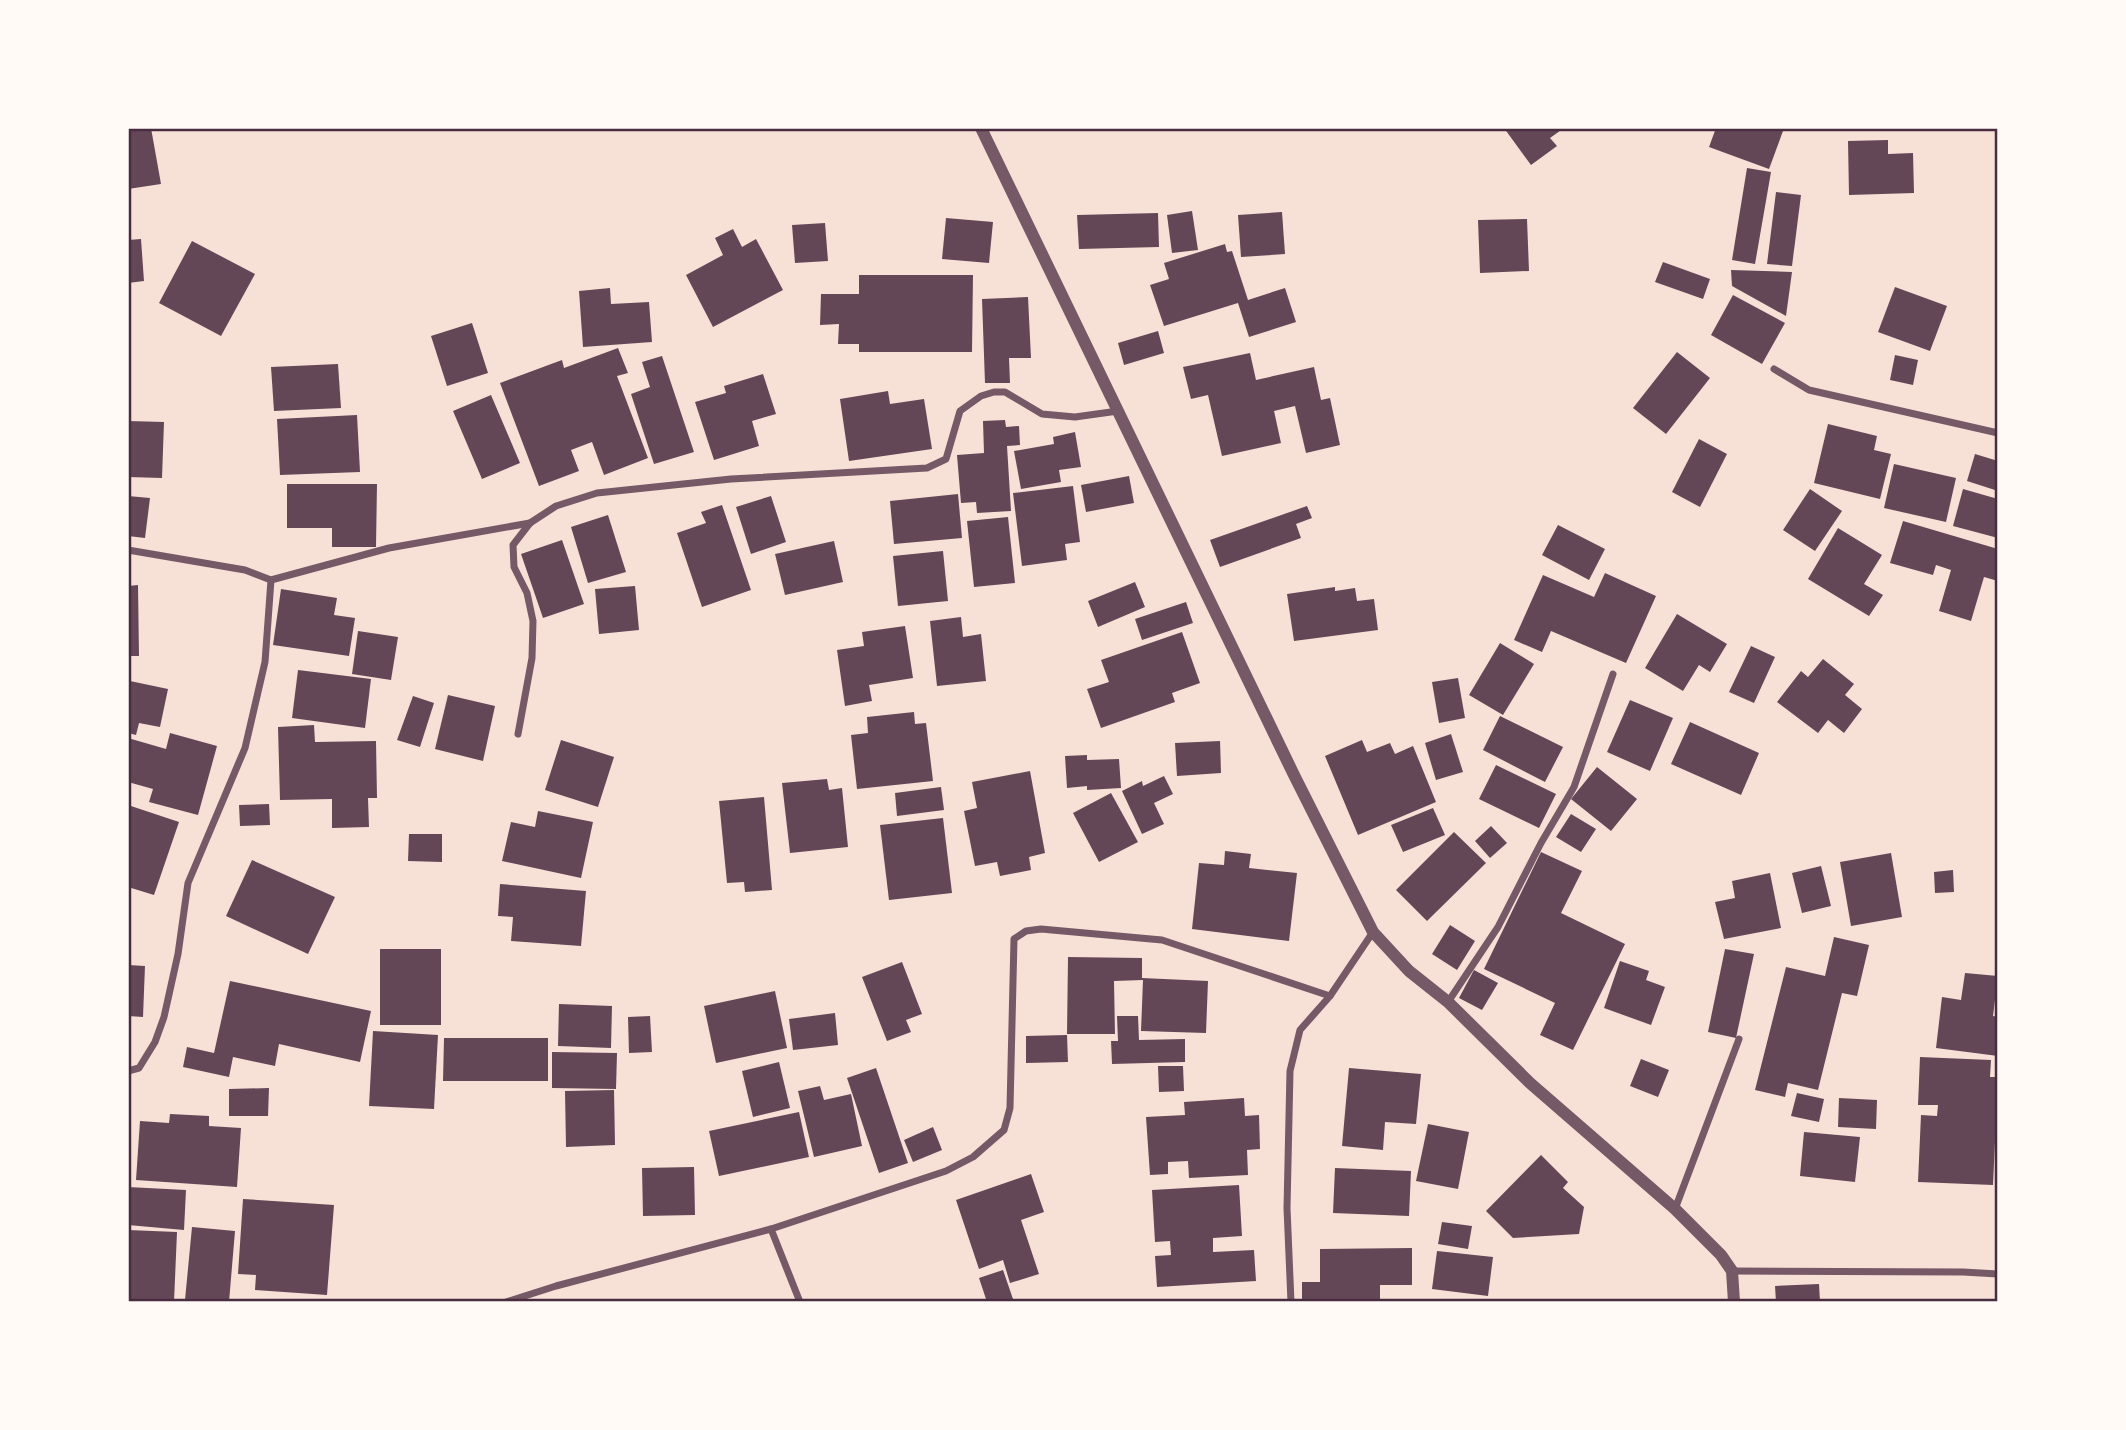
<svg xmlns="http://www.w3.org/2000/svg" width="2126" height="1430" viewBox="0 0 2126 1430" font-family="Merriweather,serif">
	<rect width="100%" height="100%" fill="#f7e1d7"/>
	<g fill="#644757">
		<polygon points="128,128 151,128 161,184 128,189"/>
		<polygon points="1504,128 1564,128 1550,138 1557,146 1531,165"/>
		<polygon points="1716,128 1773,128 1783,131 1769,169 1709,147"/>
		<polygon points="1888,140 1888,154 1913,153 1914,193 1849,195 1848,141"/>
		<polygon points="1747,168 1771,172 1755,264 1732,260"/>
		<polygon points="1776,192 1801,195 1792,266 1767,264"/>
		<polygon points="1192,211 1198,250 1172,253 1167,215"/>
		<polygon points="1282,212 1285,254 1241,257 1238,215"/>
		<polygon points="1158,213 1159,247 1079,249 1077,215"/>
		<polygon points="946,218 993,222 989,263 942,259"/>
		<polygon points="1527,219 1529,271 1480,273 1478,220"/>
		<polygon points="825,223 828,261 795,263 792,225"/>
		<polygon points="733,229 742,247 756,239 783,290 713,327 686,275 723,255 715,238"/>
		<polygon points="141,239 144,281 128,283 128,240"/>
		<polygon points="192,241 255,274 221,336 159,303"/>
		<polygon points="1225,244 1227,252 1232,251 1248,300 1285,288 1296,322 1249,337 1238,303 1164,326 1150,285 1169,279 1164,263"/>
		<polygon points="1663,262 1710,279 1703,299 1655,282"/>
		<polygon points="1731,270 1792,272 1786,316 1732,286"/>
		<polygon points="859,275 973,275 972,352 859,352 859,344 838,344 839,324 820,325 821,294 859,294"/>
		<polygon points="1895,287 1947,306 1930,351 1878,332"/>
		<polygon points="610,288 611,304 649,302 652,342 583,347 579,291"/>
		<polygon points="1733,295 1785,323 1762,364 1711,335"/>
		<polygon points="1028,297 1031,358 1009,358 1010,383 985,383 982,299"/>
		<polygon points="472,323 488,373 447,386 431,336"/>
		<polygon points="1158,331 1164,353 1124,365 1118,343"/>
		<polygon points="618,348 628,373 617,376 648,458 604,475 592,442 571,450 579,471 539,486 500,383 562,360 564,368"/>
		<polygon points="1677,352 1710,378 1666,434 1633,408"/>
		<polygon points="1250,353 1256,380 1314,367 1321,400 1330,398 1340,445 1306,453 1295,406 1274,411 1281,443 1222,456 1208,395 1191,399 1183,367"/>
		<polygon points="1895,355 1918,360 1913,385 1890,380"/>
		<polygon points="662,356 694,452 654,464 631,394 650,387 642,362"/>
		<polygon points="338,364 341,408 274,411 271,367"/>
		<polygon points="763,374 776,414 752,421 759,446 714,460 695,402 726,393 724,386"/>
		<polygon points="888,391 890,404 924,399 932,449 849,461 840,399"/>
		<polygon points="491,395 520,463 482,479 453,411"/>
		<polygon points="357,415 360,472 280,475 277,419"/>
		<polygon points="1005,420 1006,427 1019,426 1020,445 1007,446 1011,511 977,513 976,502 961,503 957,455 984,453 983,421"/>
		<polygon points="128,421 164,422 162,478 128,477"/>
		<polygon points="1828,424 1877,436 1874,450 1891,454 1880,499 1814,483"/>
		<polygon points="1075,432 1081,467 1059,470 1061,482 1021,489 1014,451 1054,444 1053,437"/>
		<polygon points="1699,439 1727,454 1700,507 1672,492"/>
		<polygon points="1975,454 1998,461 1998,491 1967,481"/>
		<polygon points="1894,464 1956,478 1946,522 1884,508"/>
		<polygon points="1129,476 1134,503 1086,512 1081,485"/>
		<polygon points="287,484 377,484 376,547 332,547 332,528 287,528"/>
		<polygon points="1073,486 1080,542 1065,544 1067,560 1022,566 1013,493"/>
		<polygon points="1810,489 1842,511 1815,551 1783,530"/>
		<polygon points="1963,489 1998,499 1998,538 1953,526"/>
		<polygon points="958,494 962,538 894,544 890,501"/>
		<polygon points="128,496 150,498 145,538 128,536"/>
		<polygon points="771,496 786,542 751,554 736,507"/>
		<polygon points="722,505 751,590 702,607 677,533 706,523 701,512"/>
		<polygon points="1307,506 1312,518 1296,524 1301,538 1220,567 1210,540"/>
		<polygon points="608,515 626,572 588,583 571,527"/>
		<polygon points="1008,517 1015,583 974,587 967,521"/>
		<polygon points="1903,521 1998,549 1998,581 1984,577 1971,621 1939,611 1951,570 1936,565 1933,575 1890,563"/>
		<polygon points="1558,525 1605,549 1589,580 1542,555"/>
		<polygon points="1838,528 1882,555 1864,584 1883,595 1869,616 1808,579"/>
		<polygon points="562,540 584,604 543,618 521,554"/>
		<polygon points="834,541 843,582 785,595 775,554"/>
		<polygon points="943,551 948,601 898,606 893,556"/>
		<polygon points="1605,573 1656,596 1626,663 1551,631 1542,652 1514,640 1543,575 1594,597"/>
		<polygon points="1135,582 1145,607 1098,627 1088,601"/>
		<polygon points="138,585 139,656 128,656 128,586"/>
		<polygon points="635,586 639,630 599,634 595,589"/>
		<polygon points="1335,587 1335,591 1355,588 1357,601 1374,599 1378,630 1294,641 1287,594"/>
		<polygon points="281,589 337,598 334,615 355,618 349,656 273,645"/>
		<polygon points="1186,602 1193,623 1142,640 1135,619"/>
		<polygon points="1677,614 1727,644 1710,672 1699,665 1683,691 1645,668"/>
		<polygon points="961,617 963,637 981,634 986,681 937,686 930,621"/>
		<polygon points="905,626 913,678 869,685 872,701 845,706 837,650 864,646 862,632"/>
		<polygon points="358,631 398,637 391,680 352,674"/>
		<polygon points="1182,632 1200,683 1172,693 1175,702 1101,728 1087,689 1109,682 1101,660"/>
		<polygon points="1500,643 1534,664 1503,715 1469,695"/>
		<polygon points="1751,646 1775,657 1754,703 1729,692"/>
		<polygon points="1823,659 1854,684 1845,695 1862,709 1844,733 1828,720 1818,733 1777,702 1801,671 1808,677"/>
		<polygon points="298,670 371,679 365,728 292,718"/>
		<polygon points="1458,678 1465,718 1439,723 1432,682"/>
		<polygon points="130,681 168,689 160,727 139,723 136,735 128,733 128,688"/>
		<polygon points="448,695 495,706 483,761 435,749"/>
		<polygon points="413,696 434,703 420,747 397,740"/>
		<polygon points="1630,700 1673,718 1650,771 1607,752"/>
		<polygon points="914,712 915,724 926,723 933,781 857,789 851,735 868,733 867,717"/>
		<polygon points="1500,716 1563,747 1545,782 1483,750"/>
		<polygon points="1690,722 1759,753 1741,795 1671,764"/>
		<polygon points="314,725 315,742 376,741 377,798 368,798 369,827 332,828 332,799 280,800 278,727"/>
		<polygon points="170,733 217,746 198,815 149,802 153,789 128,782 128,738 166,749"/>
		<polygon points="1451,734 1463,772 1436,780 1425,743"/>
		<polygon points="561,740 614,757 598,807 545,790"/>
		<polygon points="1362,740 1367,752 1390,743 1395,754 1413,746 1436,802 1358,835 1325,756"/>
		<polygon points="1220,741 1221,773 1177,776 1175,743"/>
		<polygon points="1087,755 1087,760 1119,759 1121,788 1087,790 1087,786 1067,788 1065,756"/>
		<polygon points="1496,765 1556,794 1539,828 1479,799"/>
		<polygon points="1597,767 1637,799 1611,831 1571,799"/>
		<polygon points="1030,771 1045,853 1029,857 1031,870 1000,876 997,862 975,866 964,811 977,808 972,782"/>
		<polygon points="1164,776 1173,794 1154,803 1164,824 1142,834 1122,791 1142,781 1143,786"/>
		<polygon points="827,779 829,790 842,788 848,847 790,853 782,783"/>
		<polygon points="941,787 944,810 897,816 895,793"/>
		<polygon points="1111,793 1138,842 1099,862 1073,813"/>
		<polygon points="764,797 772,890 745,892 744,882 727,883 719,801"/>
		<polygon points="269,804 270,825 240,826 239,805"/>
		<polygon points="128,805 179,822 154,895 128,887"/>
		<polygon points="1433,808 1445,835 1403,852 1391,825"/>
		<polygon points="538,811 593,822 581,878 502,861 511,822 535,827"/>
		<polygon points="1571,814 1596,829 1581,852 1556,837"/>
		<polygon points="943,818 952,893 889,900 880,825"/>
		<polygon points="1491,826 1507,843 1490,858 1475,841"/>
		<polygon points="1454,832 1486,863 1427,921 1396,890"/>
		<polygon points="409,834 442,834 442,862 408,861"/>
		<polygon points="1225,851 1251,854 1249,868 1297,873 1289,941 1192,929 1199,863 1224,865"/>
		<polygon points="1541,852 1582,871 1561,913 1625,944 1573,1050 1540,1035 1555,1003 1484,969"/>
		<polygon points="1891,853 1902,917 1851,926 1840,862"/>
		<polygon points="252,860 335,897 308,954 226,916"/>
		<polygon points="1821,866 1831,906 1802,913 1792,873"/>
		<polygon points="1953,870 1954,892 1935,893 1934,872"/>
		<polygon points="1770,873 1781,928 1724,939 1715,902 1735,898 1732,881"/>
		<polygon points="500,884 586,891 581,946 511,941 513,917 498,916"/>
		<polygon points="1450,925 1475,941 1457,970 1432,954"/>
		<polygon points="1834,937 1869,945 1857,996 1842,993 1818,1090 1788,1083 1785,1097 1755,1090 1786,967 1825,976"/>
		<rect x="380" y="949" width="61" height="76"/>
		<polygon points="1725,949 1754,954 1736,1038 1708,1032"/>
		<polygon points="1068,957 1142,958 1142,978 1208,981 1206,1033 1141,1031 1143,980 1114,981 1115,1034 1067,1034"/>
		<polygon points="1620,961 1649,971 1646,980 1665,987 1651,1025 1604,1008"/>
		<polygon points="902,962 922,1014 906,1020 911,1032 887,1041 862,977"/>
		<polygon points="128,965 145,966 143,1017 128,1016"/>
		<polygon points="1474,970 1498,983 1482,1010 1459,998"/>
		<polygon points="1965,973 1998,976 1993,1016 1998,1017 1998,1056 1936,1048 1942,997 1961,1000"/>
		<polygon points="230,981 371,1011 360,1062 279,1044 275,1066 233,1057 229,1077 183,1067 187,1047 214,1053"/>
		<polygon points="775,991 787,1048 716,1063 704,1006"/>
		<polygon points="559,1004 612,1006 611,1048 558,1046"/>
		<polygon points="835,1013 838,1045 793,1050 789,1019"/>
		<polygon points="650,1016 652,1052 629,1053 628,1017"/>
		<polygon points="1117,1016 1138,1016 1139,1040 1185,1039 1185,1062 1112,1064 1111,1041 1118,1041"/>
		<polygon points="373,1031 438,1035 434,1109 369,1106"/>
		<polygon points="1067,1035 1068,1062 1026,1063 1026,1036"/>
		<polygon points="444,1038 548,1038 548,1081 443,1081"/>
		<polygon points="552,1052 617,1053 616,1089 552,1088"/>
		<polygon points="1920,1057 1991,1060 1990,1077 1998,1077 1993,1185 1918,1182 1921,1115 1937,1116 1938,1105 1918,1105"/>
		<polygon points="1641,1059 1669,1070 1658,1097 1630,1086"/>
		<polygon points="779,1062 790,1108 753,1117 742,1071"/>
		<polygon points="1158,1066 1183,1066 1184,1091 1159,1092"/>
		<polygon points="876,1068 908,1163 879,1173 847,1078"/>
		<polygon points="1349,1068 1421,1074 1416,1124 1385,1122 1383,1150 1342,1146"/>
		<polygon points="820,1086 824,1100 851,1094 862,1146 814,1157 798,1091"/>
		<polygon points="269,1088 268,1116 229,1116 229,1089"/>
		<polygon points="614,1090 615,1145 566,1147 565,1091"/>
		<polygon points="1797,1093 1824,1099 1819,1122 1791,1116"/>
		<polygon points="1244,1098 1245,1116 1259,1115 1260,1149 1247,1150 1248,1175 1189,1178 1188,1161 1168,1162 1168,1174 1150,1175 1146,1117 1185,1115 1184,1102"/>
		<polygon points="1839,1098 1877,1100 1876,1129 1838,1127"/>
		<polygon points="799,1112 809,1157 719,1176 709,1131"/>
		<polygon points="170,1114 209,1116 209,1126 241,1128 237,1187 136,1180 140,1121 169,1123"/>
		<polygon points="1428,1124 1469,1132 1458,1189 1416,1181"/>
		<polygon points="933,1127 942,1150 913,1162 904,1140"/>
		<polygon points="1804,1132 1860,1137 1855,1182 1800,1176"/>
		<polygon points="1541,1155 1568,1182 1563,1188 1584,1207 1579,1234 1513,1238 1486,1211"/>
		<polygon points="694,1167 695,1215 643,1216 642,1168"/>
		<polygon points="1335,1168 1411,1171 1409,1216 1333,1213"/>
		<polygon points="1031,1174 1044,1212 1021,1220 1039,1274 1010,1283 1003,1260 979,1269 956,1200"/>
		<polygon points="1239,1185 1242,1236 1213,1238 1213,1252 1254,1250 1256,1281 1157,1287 1155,1256 1171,1255 1170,1241 1155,1242 1152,1190"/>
		<polygon points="128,1187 186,1190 184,1230 128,1225"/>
		<polygon points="243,1199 334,1205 327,1295 255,1290 256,1275 238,1274"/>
		<polygon points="1442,1222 1472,1226 1468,1249 1438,1244"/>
		<polygon points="192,1227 235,1231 229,1302 185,1300"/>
		<polygon points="128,1230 177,1232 174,1302 128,1302"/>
		<polygon points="1412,1248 1412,1285 1380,1285 1380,1302 1302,1302 1302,1282 1320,1282 1320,1249"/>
		<polygon points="1437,1251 1493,1257 1488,1296 1432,1289"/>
		<polygon points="1003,1270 1014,1302 987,1302 979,1278"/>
		<polygon points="1819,1284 1820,1302 1776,1302 1775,1286"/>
	</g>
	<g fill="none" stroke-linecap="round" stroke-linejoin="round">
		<g stroke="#755966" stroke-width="7">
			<polyline points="1774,369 1809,390 1998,433"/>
			<polyline points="128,550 245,570 271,580"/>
			<polyline points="518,734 532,658 533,621 527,593 514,567 513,545 530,523 556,506 597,493 731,479 927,468 946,459 960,411 981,396 994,392 1005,392 1042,414 1075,417 1118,411"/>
			<polyline points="1448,1002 1498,927 1541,843 1574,787 1613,674"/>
			<polyline points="128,1071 139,1068 155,1042 164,1017 178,954 188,883 245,748 265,662 271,580 389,548 530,523"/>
			<polyline points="1675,1209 1739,1039"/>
			<polyline points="771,1229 800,1302"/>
			<polyline points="1732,1271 1963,1272 1998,1274"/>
			<polyline points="506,1302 556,1286 771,1229 946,1171 973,1157 1004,1130 1010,1108 1014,939 1026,931 1041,929 1162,940 1330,996"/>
			<polyline points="1291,1302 1287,1208 1290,1071 1300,1030 1330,996 1373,932"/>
		</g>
		<polyline stroke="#755966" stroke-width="12" points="981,128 1294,775 1373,932 1409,971 1448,1002 1530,1083 1675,1209 1721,1255 1732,1271 1734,1302"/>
	</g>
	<rect width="2126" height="1430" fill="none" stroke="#fffaf5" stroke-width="259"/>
	<rect x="130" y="130" width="1866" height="1170" fill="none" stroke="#4a2c40" stroke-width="2.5"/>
</svg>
